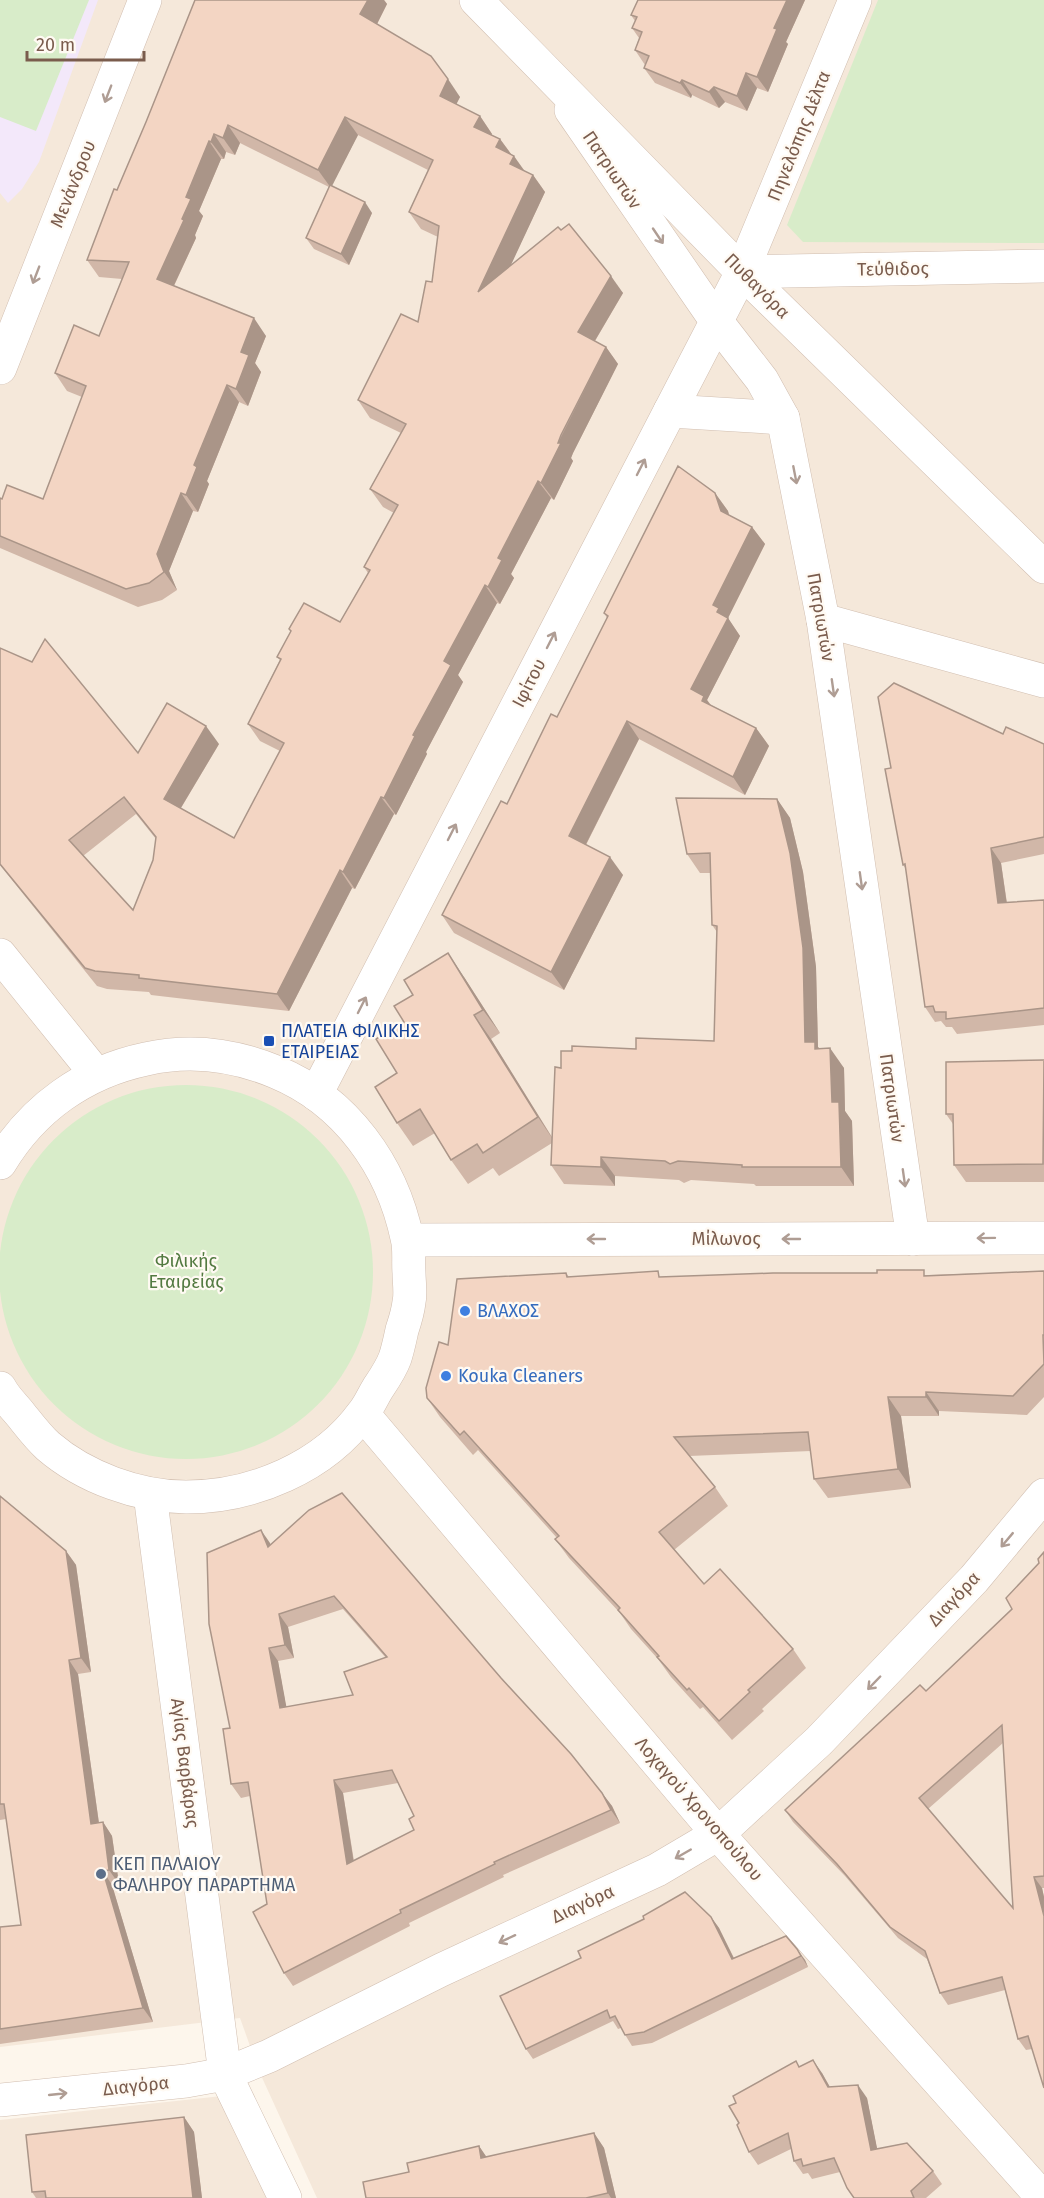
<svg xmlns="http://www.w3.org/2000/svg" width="1044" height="2198" viewBox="0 0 1044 2198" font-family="'Fira Sans',sans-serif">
	<rect width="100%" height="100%" fill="#fdf6ec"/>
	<g fill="#f5e8da">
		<polygon points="0,0 1044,0 1044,2198 317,2198 259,2071 240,2018 0,2047"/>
		<polygon points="222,2096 267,2198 0,2198 0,2120"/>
	</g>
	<polygon fill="#f3e8fa" points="0,0 98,0 39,162 22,189 8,203 0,193"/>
	<g fill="#d8ecc9">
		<polygon points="0,0 89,0 36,131 0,117"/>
		<polygon points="878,0 1044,0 1044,243 803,242 787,225"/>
		<circle cx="186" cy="1272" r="187"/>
	</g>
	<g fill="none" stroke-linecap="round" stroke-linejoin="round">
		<defs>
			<g id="minor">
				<polyline points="571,110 717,322 762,380 783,418 823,620 913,1239"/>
				<polyline points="742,272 1044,266"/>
				<polyline points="0,368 145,0"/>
				<polyline points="670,411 783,418"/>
				<polyline points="823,620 1044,681"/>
				<polyline points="316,1094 742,272 855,0"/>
				<polyline points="408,1240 1044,1238"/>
				<polyline points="0,2100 186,2081 225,2074 269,2056 441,1970 657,1870 718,1834 819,1741 974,1579 1044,1495"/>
			</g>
			<g id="tertiary">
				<polyline points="476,0 742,272 1044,567"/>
				<polyline points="0,955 96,1074"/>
				<path d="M0,1163C33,1108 84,1072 146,1059C190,1049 235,1055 276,1072C346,1101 392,1166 407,1238C410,1249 408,1262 409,1273C409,1282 411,1293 409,1302C408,1311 405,1321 402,1330C400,1339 398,1349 395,1358C391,1369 384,1379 378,1388C373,1396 369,1406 363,1413C324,1467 253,1497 186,1497C138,1497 84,1477 48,1446C38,1437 29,1425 21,1415C14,1406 5,1398 0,1388"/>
				<polyline points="363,1414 718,1834 1043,2198"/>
				<polyline points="150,1494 225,2074 285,2198"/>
			</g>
		</defs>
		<use href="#minor" stroke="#d1beb0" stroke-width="34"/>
		<use href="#tertiary" stroke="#d1beb0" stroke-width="34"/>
		<use href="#minor" stroke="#fff" stroke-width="33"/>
		<use href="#tertiary" stroke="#fff" stroke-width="33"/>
	</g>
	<g fill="#d1b7a8" fill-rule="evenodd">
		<path d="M195,0H384L387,4L377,24L460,97L456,104L480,116L492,134L491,135L500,139L524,171L533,175L545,192L510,266L561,230L623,293L595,341L606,347L618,364L573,453L571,458L573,461L554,500L551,498L511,574L514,578L500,604L497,603L458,675L463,682L426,752L427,754L396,815L394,814L355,889L352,888L289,1011L151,995L149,992L107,989L97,986L0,865V648L138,753L219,744L181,808L234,838L280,751L260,741L248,724L280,660L277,657L291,632L289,629L340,622L368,573L364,567L394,513L383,507L370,489L401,433L370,418L358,400L418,322L432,282L438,237L421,229L409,212L428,170L358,135L331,186L372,213L349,265L314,249L306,238L329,187L240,143L235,155L226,152L224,159H221L199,211L203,216L195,235L196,238L174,286L266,336L255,363L261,372L248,406L239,402L207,481L209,484L198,512L193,511L169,571L177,590L162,600L138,607L0,548V498L43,499L82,397L67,391L55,373L99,336L122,279L99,277L87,260L146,122ZM136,814L156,839L153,860L133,910L83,856Z"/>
		<polygon points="638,0 805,0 786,42 788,44 768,92 757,88 747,111 725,102 719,108 692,95 691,98 655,83 644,68 645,65 635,50 639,38 632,28 635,21 631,15"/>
		<polygon points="715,493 728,511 729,515 752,527 765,544 728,618 740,636 707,700 711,705 756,728 769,746 745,795 639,739 586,845 623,875 564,990 454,933 442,915 557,717 607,618 604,613"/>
		<polygon points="1003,734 1044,744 1044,854 1001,863 1007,903 1044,900 1044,1025 957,1034 952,1027 946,1027 941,1021 935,1022 925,1007 906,869 903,865 891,768"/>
		<polygon points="777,799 790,818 803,872 816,967 818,1047 844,1068 845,1111 852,1121 854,1186 756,1186 754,1184 691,1180 684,1183 679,1180 615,1176 615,1186 564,1184 551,1165 552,1143 499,1176 493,1168 468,1184 451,1160 435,1133 413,1146 397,1123 397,1073 404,1022 464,977 500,1033 491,1039 552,1137 561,1068 572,1051 636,1049 714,1041 717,932 712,925 710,873 700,873 687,854"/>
		<polygon points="1044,1060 1044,1182 966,1182 954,1165 953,1124 946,1114"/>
		<polygon points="1044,1271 1044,1397 1027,1415 939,1411 939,1416 901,1416 911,1488 828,1498 814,1479 811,1451 689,1456 715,1487 728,1506 674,1550 704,1584 793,1649 806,1668 762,1709 764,1711 732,1740 703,1707 700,1709 671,1677 658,1659 631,1629 620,1613 569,1558 555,1539 557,1538 478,1450 473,1455 440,1417 427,1398 448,1345 566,1273 569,1277 662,1277 928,1275"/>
		<polygon points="0,1496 66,1551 76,1565 91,1672 78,1674 99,1823 103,1822 112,1836 119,1884 112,1885 153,2022 0,2044 0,1927 21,1925 6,1819 0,1820"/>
		<path d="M271,1545L501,1678L602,1793L612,1806L620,1823L503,1875L504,1877L409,1923L410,1926L293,1986L284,1973L267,1904L250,1796L241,1798L231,1784L230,1728ZM343,1609L386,1658L353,1695L286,1707L278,1661L294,1658L288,1627ZM398,1783L414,1816V1830L354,1861L343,1793Z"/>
		<path d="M1044,1552V1888H1042L1044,1897V2088L1032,2049L1026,2050L1018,2039L1005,1990L948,2005L940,1993L927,1959L898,1938L845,1876L793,1822L785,1810L926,1691L1012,1609L1039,1563ZM1003,1743L1013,1908L928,1809Z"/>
		<polygon points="711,1917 719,1928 734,1958 786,1936 805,1960 808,1967 652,2043 632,2046 621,2028 618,2029 613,2021 533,2059 526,2049"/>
		<polygon points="800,2067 822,2073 830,2087 867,2098 877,2149 933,2171 942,2184 926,2198 854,2198 840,2172 812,2179 808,2173 803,2174 794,2161 791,2149 758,2165 749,2152 739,2123 736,2103"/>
		<polygon points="184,2117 194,2132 202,2198 36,2198 32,2192"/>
		<polygon points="594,2133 604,2148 616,2198 366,2198 409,2172 479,2146 486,2157"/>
	</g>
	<g fill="#aa9588">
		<polygon points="368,0 384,0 387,4 373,32 360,14"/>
		<polygon points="787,0 805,0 786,42 788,44 768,92 757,77 774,28"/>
		<polygon points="746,73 757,88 747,111 737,96"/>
		<polygon points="448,79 460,97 452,113 440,96"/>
		<polygon points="682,80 692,95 691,98 680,83"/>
		<polygon points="714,87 725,102 719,108 709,92"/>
		<polygon points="480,116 492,134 487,144 474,127"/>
		<polygon points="345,117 358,135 331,188 318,170"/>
		<polygon points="228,125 240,143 235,155 223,138"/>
		<polygon points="214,134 226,152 224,159 211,142"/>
		<polygon points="500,139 513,157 496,147"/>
		<polygon points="209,141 221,159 199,211 203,216 195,235 196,238 169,296 157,279 182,219 186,197"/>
		<polygon points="514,156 526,173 510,164"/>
		<polygon points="533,175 545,192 490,310 478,292"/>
		<polygon points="365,202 372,213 349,265 341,254"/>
		<polygon points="611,276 623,293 590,349 578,332"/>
		<polygon points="254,318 266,336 255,363 261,372 248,406 236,389 241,352"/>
		<polygon points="606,347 618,364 573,453 571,458 573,461 554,500 541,483 558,443"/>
		<polygon points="227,385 239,402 207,481 209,484 198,512 186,495 194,465"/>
		<polygon points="538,481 551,498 511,574 514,578 500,604 488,587 498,558"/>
		<polygon points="181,493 193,511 169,571 177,590 164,572 157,554"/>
		<polygon points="715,493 728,511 733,529 721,511"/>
		<polygon points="752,527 765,544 728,618 740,636 707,700 716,713 705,705 691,689 717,612 713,605"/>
		<polygon points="485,585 497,603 458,675 463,682 426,752 427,754 396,815 384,798 413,735 444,661"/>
		<polygon points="627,721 639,739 581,854 569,836"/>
		<polygon points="206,726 219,744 176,816 164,799"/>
		<polygon points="756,728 769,746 745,795 733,777"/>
		<polygon points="381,797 394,814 355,889 343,872"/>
		<polygon points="777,799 790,818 803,872 816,967 818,1047 828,1061 805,1042"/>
		<polygon points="991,848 1001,863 1009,919 998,903"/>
		<polygon points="610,857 623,875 564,990 551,972"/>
		<polygon points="340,870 352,888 289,1011 277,994"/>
		<polygon points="448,953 464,977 500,1033 483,1010"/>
		<polygon points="474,1015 491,1039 554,1141 538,1117"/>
		<polygon points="830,1048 844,1068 845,1111 852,1121 854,1186 841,1167 832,1102"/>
		<polygon points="601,1157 615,1176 615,1186 601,1167"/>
		<polygon points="926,1392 939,1411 939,1416 926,1397"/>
		<polygon points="888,1397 901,1416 911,1488 898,1469"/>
		<polygon points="261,1530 270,1543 277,1560 268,1547"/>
		<polygon points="66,1551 76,1565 91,1672 81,1658"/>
		<polygon points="279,1614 288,1627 294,1658 285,1645"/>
		<polygon points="269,1648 278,1661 289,1721 280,1708"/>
		<polygon points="69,1660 78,1674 101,1838 91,1824"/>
		<polygon points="334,1780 343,1793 356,1877 347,1864"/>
		<polygon points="602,1793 612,1806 620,1823 611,1810"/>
		<polygon points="103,1822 112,1836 119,1884 109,1870"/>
		<polygon points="103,1871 112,1885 153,2022 143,2008"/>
		<polygon points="1034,1877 1042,1888 1044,1897 1044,1916"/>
		<polygon points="711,1917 719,1928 739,1969 732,1959"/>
		<polygon points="797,1949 805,1960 808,1967 801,1956"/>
		<polygon points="813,2060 822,2073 837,2100 828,2087"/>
		<polygon points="858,2085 867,2098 880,2163 871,2150"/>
		<polygon points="184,2117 194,2132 202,2198 193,2198"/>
		<polygon points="594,2133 604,2148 616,2198 611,2198 608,2193"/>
		<polygon points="479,2146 490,2162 481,2158"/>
	</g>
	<g fill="#f3d5c3" stroke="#aa9588" stroke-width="1.5" fill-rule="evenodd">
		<path d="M195,0H368L360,14L431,56L448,79L440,96L480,116L474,127L500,139L496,147L514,156L510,164L533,175L478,292L558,227L561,230L569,224L611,276L578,332L606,347L561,435L558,443H561L541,483L538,481L498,558L502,560L488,587L485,585L444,661L451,665L413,735L415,736L384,798L381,797L343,872L340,870L277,994L139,978V975L95,971L85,968L0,864V648L32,662L45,639L138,753L167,703L206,726L164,799L234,838L284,743L248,724L281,659L277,657L291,631L289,629L304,603L340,622L370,570L364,567L398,505L370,489L406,424L358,400L401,314L418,322L426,281L432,282L439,226L409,212L433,160L345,117L318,170L228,125L223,138L214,134L211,142L209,141L186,197L191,199L182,219L184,220L157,279L254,318L241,352L249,355L236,389L227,385L194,465L197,467L186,495L181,493L157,554L164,572L149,583L126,589L0,536V498L2,499L7,485L43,499L86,386L55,373L74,325L99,336L129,262L87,260L114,189L117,190L146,122ZM124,797L156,837L153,860L133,910L69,840Z"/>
		<polygon points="638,0 787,0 774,28 777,29 757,77 746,73 737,96 714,87 709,92 682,80 680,83 644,68 649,56 635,50 642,32 632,28 637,17 631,15"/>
		<polygon points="330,185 365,202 341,254 306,238"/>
		<polygon points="678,466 715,493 721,511 752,527 713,605 719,608 717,612 728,618 691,689 704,696 702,701 756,728 733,777 627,721 569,836 610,857 551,972 442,915 501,801 507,804 551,714 557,717 608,616 604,613"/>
		<polygon points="894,683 1003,734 1006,727 1044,744 1044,837 991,848 998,903 1044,900 1044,1008 946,1019 946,1012 935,1012 933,1006 925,1007 905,864 903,865 885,769 891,768 878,697"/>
		<polygon points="676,798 777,799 790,853 803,948 805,1042 815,1042 815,1049 830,1048 832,1102 839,1102 841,1167 742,1167 742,1165 678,1161 670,1164 665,1161 601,1157 601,1167 551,1165 555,1067 561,1068 561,1051 572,1051 572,1046 636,1049 636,1038 714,1041 717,926 712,925 710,853 687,854"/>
		<polygon points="448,953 483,1010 474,1015 538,1117 483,1153 477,1144 451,1160 420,1109 397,1123 375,1087 397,1073 376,1039 404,1022 394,1006 413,995 404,980"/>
		<polygon points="1044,1060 1043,1164 954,1165 953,1114 946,1114 946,1062"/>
		<polygon points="877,1270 924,1270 924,1276 1044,1271 1044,1335 1043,1335 1044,1364 1013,1396 926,1392 926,1397 888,1397 898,1469 814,1479 808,1432 674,1437 715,1487 659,1532 704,1584 720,1569 793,1649 748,1690 750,1692 719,1721 689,1688 687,1690 657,1657 659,1656 618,1610 620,1608 555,1539 559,1536 464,1431 460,1435 427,1398 426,1388 439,1342 448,1345 457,1279 566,1273 567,1277 658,1271 659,1277 773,1273 877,1273"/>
		<path d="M342,1493L501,1678L571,1754L602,1793L611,1810L494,1862L495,1864L400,1910L401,1913L284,1973L253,1912L267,1904L248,1782L231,1784L223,1729L230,1728L209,1624L207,1553L261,1530L268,1547L309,1510ZM334,1596L387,1657L344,1672L353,1695L280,1708L269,1648L285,1645L279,1614ZM392,1770L414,1816L409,1819L414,1830L347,1864L334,1780Z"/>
		<polygon points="0,1496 66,1551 81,1658 69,1660 91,1824 103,1822 109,1870 103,1871 143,2008 0,2029 0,1927 21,1925 4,1804 0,1804"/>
		<path d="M1044,1552V1876L1034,1877L1044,1916V2088L1028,2036L1018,2039L1002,1977L940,1993L925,1951L890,1927L837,1864L785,1810L920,1685L926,1691L1012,1609L1006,1598L1039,1563L1038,1559ZM1002,1725L1009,1843L1013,1908L919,1798Z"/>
		<polygon points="685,1892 711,1917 732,1959 786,1936 797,1949 801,1956 644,2032 625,2035 615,2016 610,2018 607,2010 526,2049 500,1996 581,1958 578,1951 644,1919 643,1916"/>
		<polygon points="813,2060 828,2087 858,2085 871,2150 907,2143 933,2171 911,2191 914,2198 854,2198 847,2188 834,2158 803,2166 801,2159 794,2161 788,2133 749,2152 737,2125 739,2123 729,2106 736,2103 733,2096 796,2061 799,2067"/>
		<polygon points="184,2117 193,2198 46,2198 45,2191 32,2192 26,2135"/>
		<polygon points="594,2133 608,2193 586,2198 366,2198 363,2182 409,2172 407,2163 479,2146 481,2158"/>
	</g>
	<defs><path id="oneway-shaft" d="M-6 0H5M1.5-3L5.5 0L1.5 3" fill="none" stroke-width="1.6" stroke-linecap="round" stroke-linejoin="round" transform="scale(1.5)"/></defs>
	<g stroke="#af9d94">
		<use href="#oneway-shaft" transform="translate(108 94) rotate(111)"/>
		<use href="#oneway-shaft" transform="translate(658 236) rotate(56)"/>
		<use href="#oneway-shaft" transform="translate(36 275) rotate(111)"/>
		<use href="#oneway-shaft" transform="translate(641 467) rotate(-63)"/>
		<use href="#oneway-shaft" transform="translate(795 475) rotate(79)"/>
		<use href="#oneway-shaft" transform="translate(551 640) rotate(-63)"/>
		<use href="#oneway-shaft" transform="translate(833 688) rotate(82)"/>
		<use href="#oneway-shaft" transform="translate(452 832) rotate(-63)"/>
		<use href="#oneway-shaft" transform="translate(861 881) rotate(82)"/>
		<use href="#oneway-shaft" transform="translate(362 1005) rotate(-63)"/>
		<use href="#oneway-shaft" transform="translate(904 1178) rotate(82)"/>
		<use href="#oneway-shaft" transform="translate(986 1238) rotate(179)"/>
		<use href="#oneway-shaft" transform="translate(596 1239) rotate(-180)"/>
		<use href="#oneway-shaft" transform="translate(791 1239) rotate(-180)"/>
		<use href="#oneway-shaft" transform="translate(1007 1540) rotate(130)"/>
		<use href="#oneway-shaft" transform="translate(874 1683) rotate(134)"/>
		<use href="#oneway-shaft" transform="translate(683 1854) rotate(150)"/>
		<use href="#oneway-shaft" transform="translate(507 1939) rotate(155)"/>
		<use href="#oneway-shaft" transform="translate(58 2094) rotate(-6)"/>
	</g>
	<rect fill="#1a4fb4" stroke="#fffaf3" stroke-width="2" x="263" y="1035" width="12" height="12" rx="3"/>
	<g fill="#3f7fe0" stroke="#fffaf3" stroke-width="2">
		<circle cx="465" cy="1311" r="6"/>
		<circle cx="446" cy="1376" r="6"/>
	</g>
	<circle fill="#5c6f8a" stroke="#fffaf3" stroke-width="2" cx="101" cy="1874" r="6"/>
	<g text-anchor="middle" stroke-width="4.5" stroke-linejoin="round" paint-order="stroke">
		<g font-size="18" fill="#7a5c4d" stroke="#fffaf3">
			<text transform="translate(799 136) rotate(-68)" y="6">Πηνελόπης Δέλτα</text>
			<text transform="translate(612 170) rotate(56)" y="6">Πατριωτών</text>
			<text transform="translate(73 184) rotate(-68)" y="6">Μενάνδρου</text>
			<text transform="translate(893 269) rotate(-1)" y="6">Τεύθιδος</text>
			<text transform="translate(757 286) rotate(45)" y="6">Πυθαγόρα</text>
			<text transform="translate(821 617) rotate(80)" y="6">Πατριωτών</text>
			<text transform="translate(529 683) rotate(-63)" y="6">Ιφίτου</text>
			<text transform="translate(892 1098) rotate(82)" y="6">Πατριωτών</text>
			<text x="726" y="1245">Μίλωνος</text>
			<text transform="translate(954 1599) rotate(-47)" y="6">Διαγόρα</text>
			<text transform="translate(185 1763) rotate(83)" y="6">Αγίας Βαρβάρας</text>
			<text transform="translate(699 1809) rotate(49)" y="6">Λοχαγού Χρονοπούλου</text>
			<text transform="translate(583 1904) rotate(-25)" y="6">Διαγόρα</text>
			<text transform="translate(136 2086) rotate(-6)" y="6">Διαγόρα</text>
		</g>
		<g font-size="18" fill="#164399" stroke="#fffaf3" text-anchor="start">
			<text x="281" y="1037">ΠΛΑΤΕΙΑ ΦΙΛΙΚΗΣ<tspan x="281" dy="21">ΕΤΑΙΡΕΙΑΣ</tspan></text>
		</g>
		<g font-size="18" fill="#537a41" stroke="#fffaf3">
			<text x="186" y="1267">Φιλικής<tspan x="186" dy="21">Εταιρείας</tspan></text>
		</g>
		<g font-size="18" fill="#366cbe" stroke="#fffaf3" text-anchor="start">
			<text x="477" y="1317">ΒΛΑΧΟΣ</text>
			<text x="458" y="1382">Kouka Cleaners</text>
		</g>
		<g font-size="18" fill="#4e5e75" stroke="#fffaf3" text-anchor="start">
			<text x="113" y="1870">ΚΕΠ ΠΑΛΑΙΟΥ<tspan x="113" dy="21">ΦΑΛΗΡΟΥ ΠΑΡΑΡΤΗΜΑ</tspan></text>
		</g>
	</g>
	<path d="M27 51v9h117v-9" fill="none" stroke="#7a5c4d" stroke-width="3"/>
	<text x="36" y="51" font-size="18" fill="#7a5c4d" stroke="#fffaf3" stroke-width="4.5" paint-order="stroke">20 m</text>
</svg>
